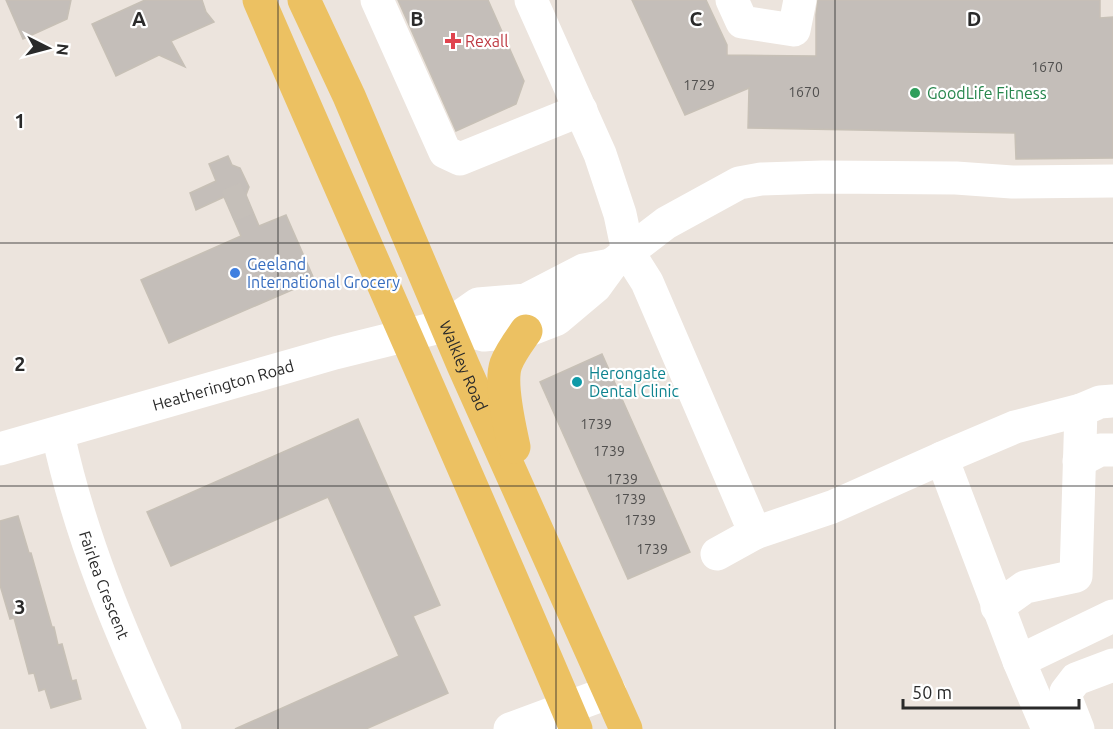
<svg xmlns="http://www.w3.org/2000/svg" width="1113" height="729" viewBox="0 0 1113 729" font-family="Ubuntu,sans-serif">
	<rect width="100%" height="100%" fill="#ece4dd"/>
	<g fill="#c4beb9" stroke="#c7c0b6" stroke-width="1.5">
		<polygon points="6,0 71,0 67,19 23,39"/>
		<polygon points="145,0 202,0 206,12 214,22 171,41 185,67 159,55 116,76 92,24"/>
		<polygon points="398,0 488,0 524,81 516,104 456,131"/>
		<polygon points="632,0 706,0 727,45 727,55 816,56 816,15 818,0 1100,0 1100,18 1113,17 1113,158 1016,159 1015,133 748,128 749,88 685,115"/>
		<polygon points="228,156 232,165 240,168 249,187 246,195 259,226 286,215 314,279 313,281 169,343 141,280 241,236 224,197 196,210 190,193 216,181 209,164"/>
		<polygon points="602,354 690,552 628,579 540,382"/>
		<polygon points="358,419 440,605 413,616 448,693 366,729 235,729 399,656 328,497 171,566 147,512"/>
		<polygon points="18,516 29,553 31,553 52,627 54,627 58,645 62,644 72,681 76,680 81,699 51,708 45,689 39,691 34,673 29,674 14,618 10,619 0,585 0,521"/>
	</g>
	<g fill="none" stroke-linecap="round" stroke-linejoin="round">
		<polyline stroke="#c5bfb9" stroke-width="33" stroke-dasharray="33 16" stroke-linecap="butt" points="228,206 247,198"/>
		<g stroke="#fff" stroke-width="33">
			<polyline points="377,0 445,152 460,159 581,110"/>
			<polyline points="531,0 600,154 620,214 628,252 647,282 755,533"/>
			<polyline points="732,0 742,22 794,30 800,0"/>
			<polyline points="448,325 484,335 526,331 557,319 595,287 611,265 666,223 739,183 761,179 823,177 956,178 1012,182 1113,181"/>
			<path id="s1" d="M58,434C80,537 121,634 165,729"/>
			<path id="s2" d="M0,449L335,353L448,325L478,304L526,300L584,270L611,265"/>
			<polyline points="942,458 1015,427 1081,410"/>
			<polyline points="1079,461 1100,450 1113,450"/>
			<polyline points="717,554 755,533 832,507 942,458 1019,661 1113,616"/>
			<polyline points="997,607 1025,587 1076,576 1081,410 1100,402 1113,401"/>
			<polyline points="1019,661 1048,729"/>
			<polyline points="510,729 610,692"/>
			<polyline points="1078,729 1067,701 1066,692 1076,679 1113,665"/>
		</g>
		<g stroke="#ecc162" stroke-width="33">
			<path d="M259,0C364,243 473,485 576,729"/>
			<path id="s3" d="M304,0L349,96L463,365L626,729"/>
			<path d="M514,447C510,427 499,384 506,364C510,353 519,341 526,331"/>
		</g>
	</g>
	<path fill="none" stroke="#2a2a2a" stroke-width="1.5" stroke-opacity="0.55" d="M278,0V729M556,0V729M835,0V729M0,243H1113M0,486H1113"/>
	<path fill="#e0444e" stroke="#fff" stroke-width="2" d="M450 32h6v6h6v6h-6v6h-6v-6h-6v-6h6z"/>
	<circle fill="#2e9e5b" stroke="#fff" stroke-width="2" cx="915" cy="93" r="6"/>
	<circle fill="#3f7fe0" stroke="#fff" stroke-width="2" cx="235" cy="273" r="6"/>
	<circle fill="#0f9aa8" stroke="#fff" stroke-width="2" cx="577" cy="382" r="6"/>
	<g text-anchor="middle" stroke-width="4.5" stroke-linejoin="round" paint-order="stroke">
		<g font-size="14" fill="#504f4e">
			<text x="1047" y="72">1670</text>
			<text x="699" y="90">1729</text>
			<text x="804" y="97">1670</text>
			<text x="596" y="429">1739</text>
			<text x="609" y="456">1739</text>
			<text x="622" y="484">1739</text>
			<text x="630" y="504">1739</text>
			<text x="640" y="525">1739</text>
			<text x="652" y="554">1739</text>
		</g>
		<g font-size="16" fill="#be3a42" stroke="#fff" text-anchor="start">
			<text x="465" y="47">Rexall</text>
		</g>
		<g font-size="16" fill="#27864d" stroke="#fff" text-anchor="start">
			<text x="927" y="99">GoodLife Fitness</text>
		</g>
		<g font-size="16" fill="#366cbe" stroke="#fff" text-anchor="start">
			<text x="247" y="270">Geeland<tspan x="247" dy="18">International Grocery</tspan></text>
		</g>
		<g font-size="16" fill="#2a2a2a" stroke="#fff">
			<text dy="6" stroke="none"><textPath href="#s3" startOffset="399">Walkley Road</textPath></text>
			<text dy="6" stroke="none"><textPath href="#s2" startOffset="232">Heatherington Road</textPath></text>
			<text dy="6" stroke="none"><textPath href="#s1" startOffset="158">Fairlea Crescent</textPath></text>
		</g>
		<g font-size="16" fill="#0d838f" stroke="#fff" text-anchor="start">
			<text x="589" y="379">Herongate<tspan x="589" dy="18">Dental Clinic</tspan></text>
		</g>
	</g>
	<g font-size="20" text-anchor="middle" font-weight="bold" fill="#2a2a2a" stroke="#fff" stroke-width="4.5" stroke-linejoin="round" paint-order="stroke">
		<text x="139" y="26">A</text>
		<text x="417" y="26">B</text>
		<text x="696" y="26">C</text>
		<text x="974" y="26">D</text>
		<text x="20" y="128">1</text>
		<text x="20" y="371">2</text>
		<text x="20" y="614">3</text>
	</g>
	<g transform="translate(48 48) rotate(96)" stroke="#ffffff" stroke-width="4.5" paint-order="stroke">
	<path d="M0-4.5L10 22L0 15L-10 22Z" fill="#2a2a2a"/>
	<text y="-9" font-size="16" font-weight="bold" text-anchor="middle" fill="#2a2a2a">N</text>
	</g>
	<path d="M903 699v9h176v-9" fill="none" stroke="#2a2a2a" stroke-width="3"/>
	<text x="912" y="699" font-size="18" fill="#2a2a2a" stroke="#ffffff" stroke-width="4.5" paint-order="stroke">50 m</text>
</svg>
